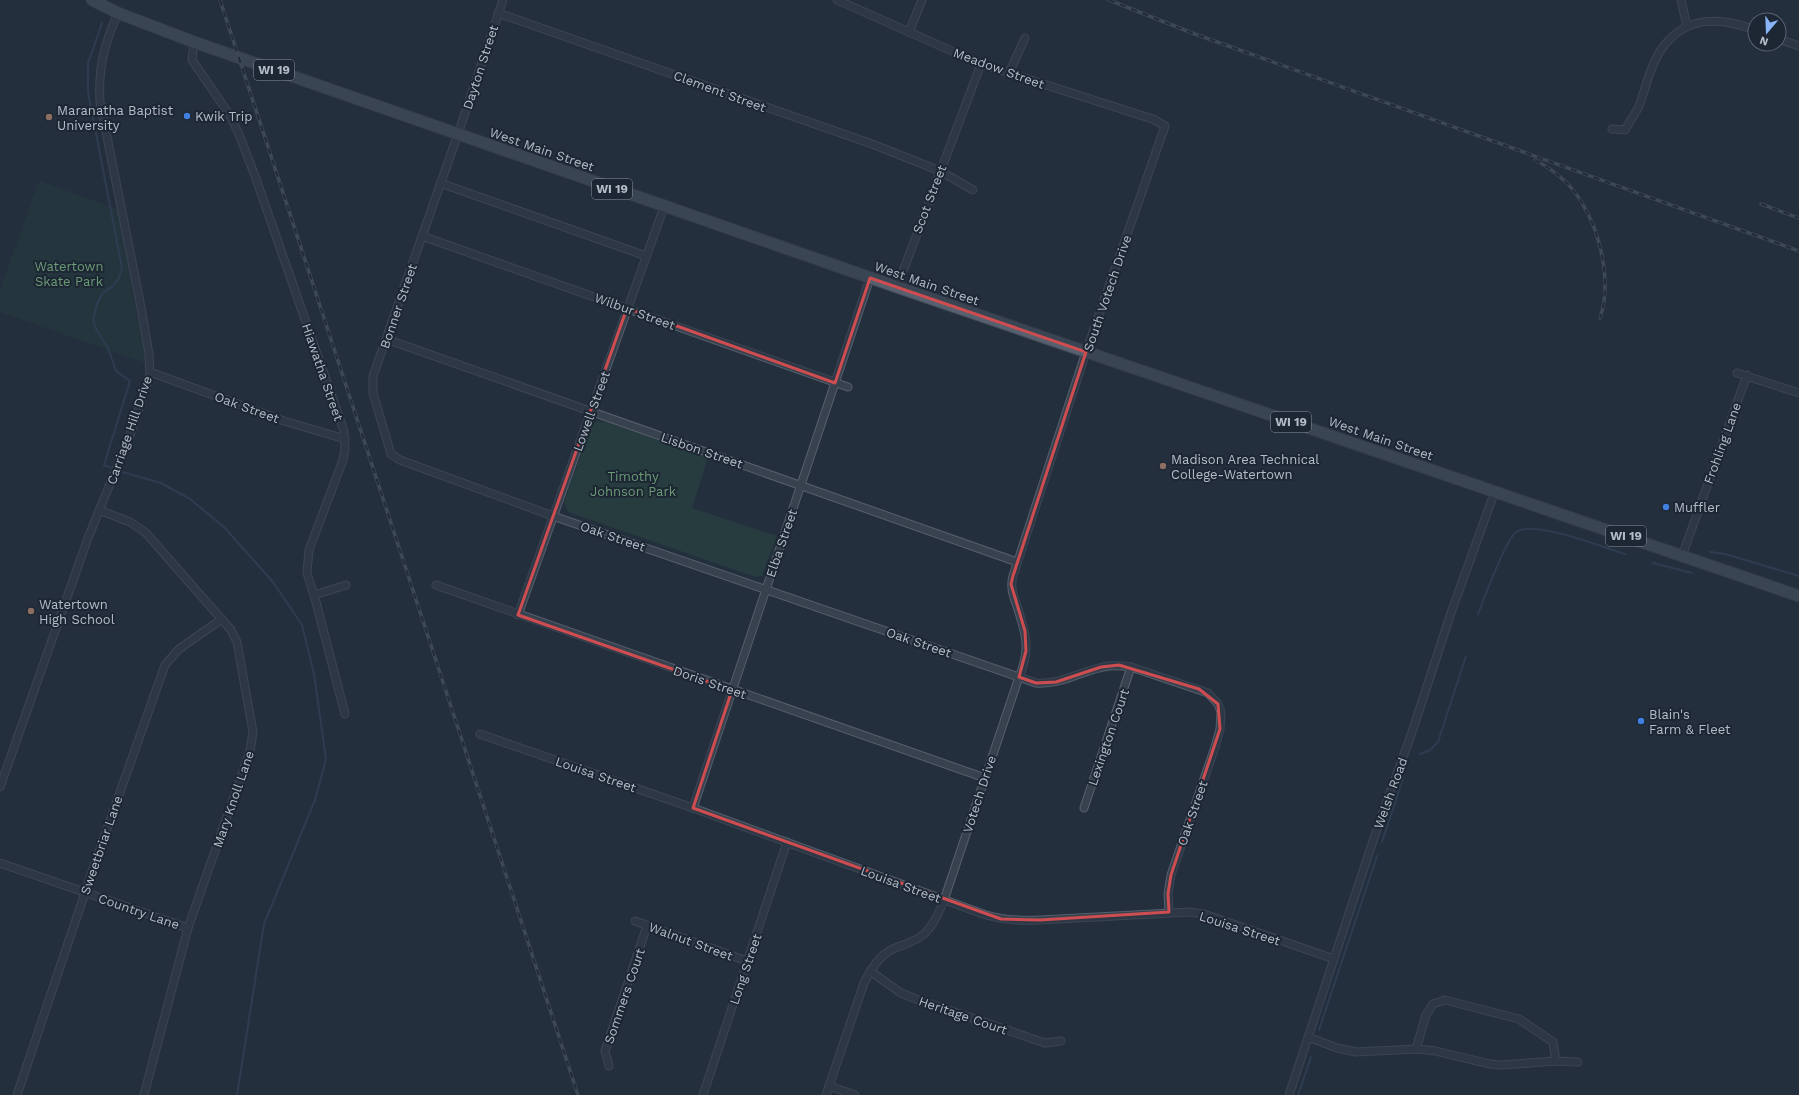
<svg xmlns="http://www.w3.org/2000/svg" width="1799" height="1095" viewBox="0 0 1799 1095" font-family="'Work Sans',sans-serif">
	<rect width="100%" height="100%" fill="#242f3e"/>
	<g fill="#263c3f">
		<polygon points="39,181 117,209 146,363 0,312 0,290"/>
		<polygon points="597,421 607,422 708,458 692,508 777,536 762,576 755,577 568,512 564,502 591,426"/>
	</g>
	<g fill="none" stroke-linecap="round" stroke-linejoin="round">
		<g stroke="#394c67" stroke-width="2">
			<polyline points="102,23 88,63 88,92 122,268 119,278 114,285 102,294 97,304 93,320 96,329 108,348 116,371 130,381 104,465 110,467"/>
			<polyline points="122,472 161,483 190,499 224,527 273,582 302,625 314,674 326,759 315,800 264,924 237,1095"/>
			<polyline points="1710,552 1725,554 1799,576"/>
			<polyline points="1653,563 1692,573"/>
			<path d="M1478,614C1485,597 1504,543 1515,533C1532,518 1604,548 1625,554"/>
			<polyline points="1420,754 1430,750 1438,742 1466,656"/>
			<polyline points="1382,842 1403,778"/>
			<polyline points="1319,1030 1377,856"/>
			<polyline points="1298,1095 1311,1057"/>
		</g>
		<defs>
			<g id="street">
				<path d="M503,0L458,134L373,376V393L391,454L400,460L553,516L1036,683C1063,685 1084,669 1109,666C1117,665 1124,666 1131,667L1208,693L1218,704L1221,712L1220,729L1215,747L1171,875L1168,894L1169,912"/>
				<polyline points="1681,0 1687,26"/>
				<polyline points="498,13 872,144 940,171 973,190"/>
				<polyline points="909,32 922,0"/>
				<polyline points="1779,39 1799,46"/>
				<polyline points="194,42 192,60 231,117 240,137 255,176 344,431 345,449 343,460 309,550 307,573 316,602 345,714"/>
				<polyline points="1009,73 1025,38"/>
				<path d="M1612,129L1625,130C1629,122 1635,115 1639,106C1646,87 1651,63 1663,47C1687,15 1721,17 1755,30"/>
				<polyline points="440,183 646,256"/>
				<polyline points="422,236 848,387"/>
				<polyline points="897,287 981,64"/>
				<polyline points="386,339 1017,562"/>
				<polyline points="150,372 284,421 345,439"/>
				<polyline points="1737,373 1799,393"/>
				<polyline points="99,510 130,522 146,533 231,630 237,642 253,732 250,751 188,928 144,1095"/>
				<polyline points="1682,556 1747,375"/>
				<polyline points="436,585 985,778"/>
				<polyline points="314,595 346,585"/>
				<polyline points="518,615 664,207"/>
				<path d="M480,734L693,808L986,915C1004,920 1021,921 1040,920L1190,912L1204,914L1334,959"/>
				<path d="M0,787L88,538L131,432L150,374L149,354L140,302L100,102C98,68 104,45 118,13"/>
				<polyline points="693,808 870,278"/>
				<polyline points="1084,808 1131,667"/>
				<polyline points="0,863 188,928"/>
				<polyline points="635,921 747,961"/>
				<polyline points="870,971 901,993 916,999 1045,1043 1061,1041"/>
				<polyline points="1308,1037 1337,1048 1356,1052 1416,1049 1436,1051 1490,1064 1502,1065 1556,1061 1578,1062"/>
				<polyline points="1416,1049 1426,1015 1433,1004 1445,1000 1519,1019 1553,1042 1556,1061"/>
				<polyline points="609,1066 605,1051 647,926"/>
				<polyline points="829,1086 855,1095"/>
				<polyline points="17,1095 96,860 165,665 179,649 222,619"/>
				<polyline points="703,1095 787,842"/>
				<path d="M826,1095L864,983C871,970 879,955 893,949C904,944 915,942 924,934C934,925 939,912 944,900L1019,677C1031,650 1026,634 1017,606C1013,596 1010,587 1013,576L1086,352L1165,126L1153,119L1140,115L981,64L837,0"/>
				<polyline points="1289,1095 1379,823 1411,735 1452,610 1495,491"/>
			</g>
			<polyline id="primary" points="92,0 118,13 194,42 897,287 1799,596"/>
		</defs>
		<use href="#street" stroke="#565f6c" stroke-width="9"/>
		<use href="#primary" stroke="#414a57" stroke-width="13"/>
		<use href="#street" stroke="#38414e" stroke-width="7"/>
		<use href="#primary" stroke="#56606e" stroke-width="11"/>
		<defs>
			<g id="rail">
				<polyline points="220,0 578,1095"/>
				<polyline points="1109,0 1192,33 1799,251"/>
				<path d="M1535,160C1554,170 1571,184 1582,203C1601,234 1612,283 1600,318"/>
				<polyline points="1761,204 1799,218"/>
			</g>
		</defs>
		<use href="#rail" stroke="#5a6575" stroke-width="3.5"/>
		<use href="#rail" stroke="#1d2633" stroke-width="2" stroke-dasharray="6" stroke-linecap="butt"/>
	</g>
	<path d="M0 0H1799V1095H0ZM870,278L1086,352L1013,576L1011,584L1025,631L1026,651L1019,677L1036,683L1056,682L1101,667L1119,665L1199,689L1218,704L1220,729L1171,875L1168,894L1169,912L1040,920L1001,919L693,808L732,690L518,615L627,308L835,383Z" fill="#242f3e" fill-opacity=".55" fill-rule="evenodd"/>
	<path fill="none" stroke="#ce4d50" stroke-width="3" stroke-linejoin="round" d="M870,278L1086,352L1013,576L1011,584L1025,631L1026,651L1019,677L1036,683L1056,682L1101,667L1119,665L1199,689L1218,704L1220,729L1171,875L1168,894L1169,912L1040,920L1001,919L693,808L732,690L518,615L627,308L835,383Z"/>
	<g fill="#3f7fe0" stroke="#1d2633" stroke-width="1.5">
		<circle cx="187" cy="116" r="4"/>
		<circle cx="1666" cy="507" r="4"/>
		<circle cx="1641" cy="721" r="4"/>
	</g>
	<g fill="#8d6e63" stroke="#1d2633" stroke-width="1.5">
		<circle cx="49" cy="117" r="4"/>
		<circle cx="1163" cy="466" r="4"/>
		<circle cx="31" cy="611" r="4"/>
	</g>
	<g text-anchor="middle" stroke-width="4" stroke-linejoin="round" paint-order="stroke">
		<g fill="#1d2633" stroke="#878f9c" stroke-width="1">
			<rect x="254" y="60" width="40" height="20" rx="3"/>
			<rect x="592" y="179" width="40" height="20" rx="3"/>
			<rect x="1271" y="412" width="40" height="20" rx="3"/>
			<rect x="1606" y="526" width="40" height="20" rx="3"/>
		</g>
		<g font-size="12" font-weight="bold" fill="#b4bcc9">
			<text x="274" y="74">WI 19</text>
			<text x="612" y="193">WI 19</text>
			<text x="1291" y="426">WI 19</text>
			<text x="1626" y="540">WI 19</text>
		</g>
		<g font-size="13" fill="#b4bcc9" stroke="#1d2633">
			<text transform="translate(480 67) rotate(-72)" y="5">Dayton Street</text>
			<text transform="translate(999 68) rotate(20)" y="5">Meadow Street</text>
			<text transform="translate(720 91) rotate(20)" y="5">Clement Street</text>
			<text transform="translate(542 149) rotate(19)" y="5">West Main Street</text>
			<text transform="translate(929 199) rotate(-69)" y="5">Scot Street</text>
			<text transform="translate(927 283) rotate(19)" y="5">West Main Street</text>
			<text transform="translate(1107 293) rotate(-71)" y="5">South Votech Drive</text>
			<text transform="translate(398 306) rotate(-71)" y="5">Bonner Street</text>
			<text transform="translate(635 311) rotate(20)" y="5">Wilbur Street</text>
			<text transform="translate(323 372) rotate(71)" y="5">Hiawatha Street</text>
			<text transform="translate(247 407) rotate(20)" y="5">Oak Street</text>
			<text transform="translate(591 411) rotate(-70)" y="5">Lowell Street</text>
			<text transform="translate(129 430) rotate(-71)" y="5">Carriage Hill Drive</text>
			<text transform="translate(1381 438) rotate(19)" y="5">West Main Street</text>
			<text transform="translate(1722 443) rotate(-70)" y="5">Frohling Lane</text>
			<text transform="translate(702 450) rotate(19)" y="5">Lisbon Street</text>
			<text transform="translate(613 536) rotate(19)" y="5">Oak Street</text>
			<text transform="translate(781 543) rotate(-71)" y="5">Elba Street</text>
			<text transform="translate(919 642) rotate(19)" y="5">Oak Street</text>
			<text transform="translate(710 682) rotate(19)" y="5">Doris Street</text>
			<text transform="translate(1108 737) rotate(-71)" y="5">Lexington Court</text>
			<text transform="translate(596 774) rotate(19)" y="5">Louisa Street</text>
			<text transform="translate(1390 793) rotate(-70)" y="5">Welsh Road</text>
			<text transform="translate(979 794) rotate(-72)" y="5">Votech Drive</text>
			<text transform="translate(233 799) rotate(-71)" y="5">Mary Knoll Lane</text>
			<text transform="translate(1192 813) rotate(-71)" y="5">Oak Street</text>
			<text transform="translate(101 845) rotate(-71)" y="5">Sweetbriar Lane</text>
			<text transform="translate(901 884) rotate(20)" y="5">Louisa Street</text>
			<text transform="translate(139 911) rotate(19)" y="5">Country Lane</text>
			<text transform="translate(1240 928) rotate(18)" y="5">Louisa Street</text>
			<text transform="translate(691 941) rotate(20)" y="5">Walnut Street</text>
			<text transform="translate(745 969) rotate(-71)" y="5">Long Street</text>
			<text transform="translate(624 996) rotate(-71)" y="5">Sommers Court</text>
			<text transform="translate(963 1015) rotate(19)" y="5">Heritage Court</text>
		</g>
		<g font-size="13" fill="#b4bcc9" stroke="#1d2633" text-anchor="start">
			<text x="57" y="115">Maranatha Baptist<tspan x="57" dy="15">University</tspan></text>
			<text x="195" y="121">Kwik Trip</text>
			<text x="1171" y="464">Madison Area Technical<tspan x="1171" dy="15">College-Watertown</tspan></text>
			<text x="1674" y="512">Muffler</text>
			<text x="39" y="609">Watertown<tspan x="39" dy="15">High School</tspan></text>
			<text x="1649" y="719">Blain's<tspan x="1649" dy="15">Farm &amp; Fleet</tspan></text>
		</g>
		<g font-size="13" fill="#6b9a76" stroke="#1d2633">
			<text x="69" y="271">Watertown<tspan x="69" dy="15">Skate Park</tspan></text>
			<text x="633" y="481">Timothy<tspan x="633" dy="15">Johnson Park</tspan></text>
		</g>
	</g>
	<g transform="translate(1767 32) rotate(199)"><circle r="19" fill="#1d2633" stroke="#59626f"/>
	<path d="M0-3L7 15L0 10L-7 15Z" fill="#8ab4f8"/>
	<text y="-6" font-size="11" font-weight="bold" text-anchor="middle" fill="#b4bcc9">N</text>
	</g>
</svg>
